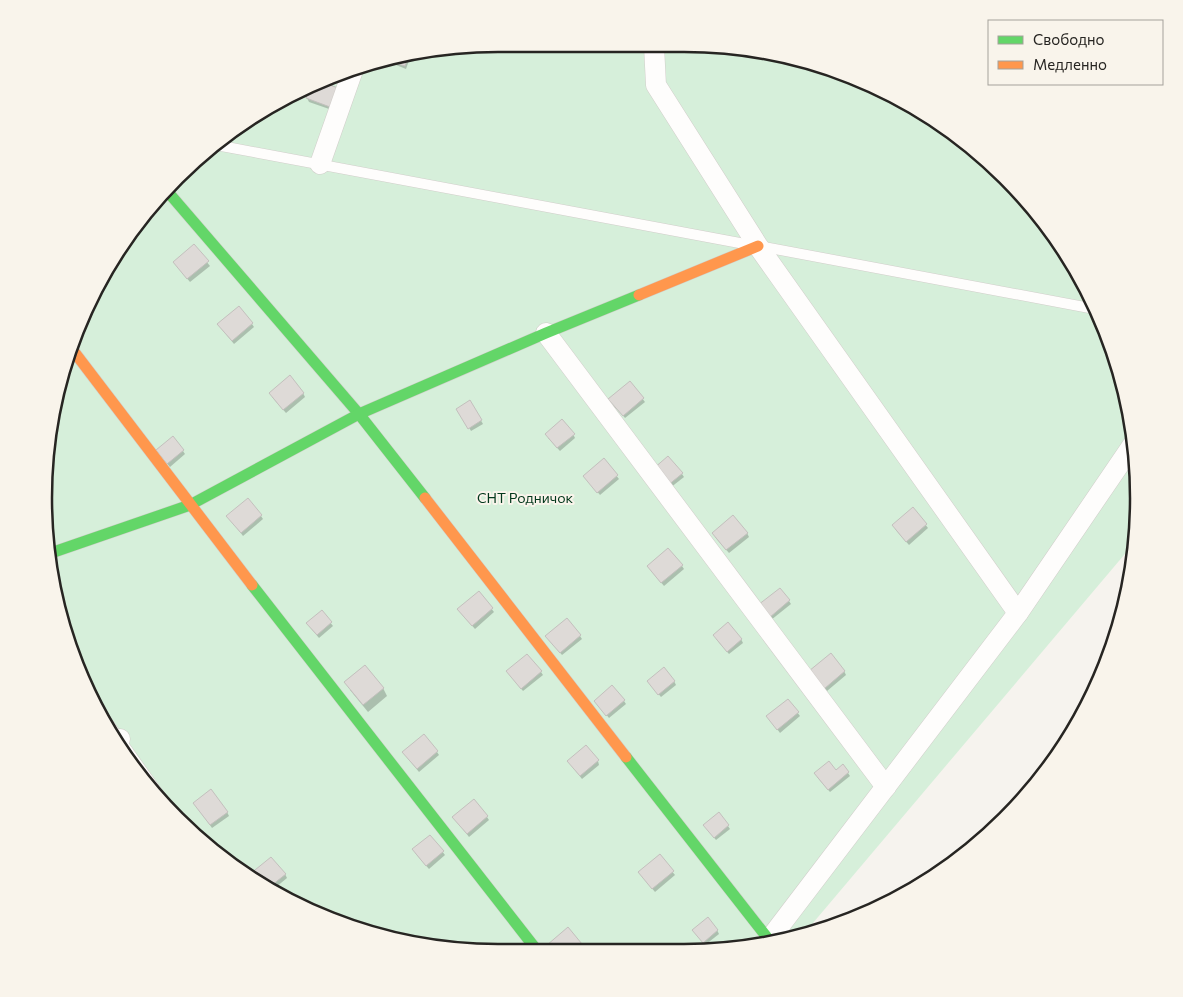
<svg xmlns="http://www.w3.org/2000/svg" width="1183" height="997" viewBox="0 0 1183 997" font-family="Commissioner,sans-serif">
	<rect width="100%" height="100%" fill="#f6f3ee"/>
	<polygon fill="#d6efda" points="499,44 744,48 852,80 919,111 961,138 1026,198 1105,325 1131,410 1139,499 1135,542 802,936 773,944 685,953 468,952 353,929 271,892 177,820 120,751 78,672 48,558 48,439 78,325 121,246 198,157 297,91 381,59"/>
	<g fill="#0003">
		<polygon points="411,55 406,69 381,59"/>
		<polygon points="336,76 332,87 332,110 309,102 307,98 312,85"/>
		<polygon points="194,246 210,266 190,282 177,266"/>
		<polygon points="252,324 254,327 234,344 221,328"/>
		<polygon points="630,383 645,402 625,418 612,402"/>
		<polygon points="303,393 305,397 286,413 272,397"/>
		<polygon points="470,402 483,424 471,431 458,409"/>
		<polygon points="573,434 575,438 560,451 548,438"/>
		<polygon points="183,451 185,454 170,467 159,454"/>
		<polygon points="604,460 619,479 600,495 587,479"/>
		<polygon points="656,472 682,474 684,477 670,488"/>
		<polygon points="913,509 928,528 909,545 895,529"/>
		<polygon points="261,516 263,519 243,536 230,519"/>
		<polygon points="747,533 749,537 729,553 715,537"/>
		<polygon points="682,566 684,569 664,586 650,569"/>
		<polygon points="479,593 494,612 475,629 461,613"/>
		<polygon points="789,601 791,604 771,620 762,609"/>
		<polygon points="321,611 333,626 319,638 309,626"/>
		<polygon points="580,636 582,639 562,655 549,639"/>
		<polygon points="716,639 741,639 743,643 729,654"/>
		<polygon points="844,671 846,675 827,691 813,675"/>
		<polygon points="541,672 543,675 523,691 510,675"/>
		<polygon points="674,681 676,685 661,697 650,684"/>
		<polygon points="383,688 387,696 368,712 350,690"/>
		<polygon points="788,700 800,716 780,733 770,719"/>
		<polygon points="624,701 626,704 609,718 598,704"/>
		<polygon points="437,752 439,755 419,772 406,756"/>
		<polygon points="598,761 599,765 582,779 571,765"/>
		<polygon points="848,773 850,776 830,792 817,777"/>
		<polygon points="197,807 227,812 229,816 212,828"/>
		<polygon points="487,817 489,820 469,837 456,820"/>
		<polygon points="728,826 730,829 716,840 707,829"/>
		<polygon points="430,836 445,855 429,869 415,853"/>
		<polygon points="659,856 675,875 655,892 642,876"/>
		<polygon points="285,874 287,878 270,892 256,881 252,875"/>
		<polygon points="568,929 583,948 578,953 554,953"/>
		<polygon points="717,930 719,934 705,945 696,934"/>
	</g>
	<g fill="#dedad7" stroke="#c3c0bd">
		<polygon points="408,56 405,66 382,59"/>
		<polygon points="332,78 330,85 338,88 330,107 306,98 310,86"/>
		<polygon points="194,244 209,261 187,279 173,262"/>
		<polygon points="239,306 253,323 232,341 217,324"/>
		<polygon points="290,375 304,393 283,410 269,393"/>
		<polygon points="630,381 644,398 623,416 608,399"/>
		<polygon points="470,400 482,420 468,429 456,409"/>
		<polygon points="562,419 575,434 557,448 545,434"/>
		<polygon points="173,436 184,450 167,464 156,450"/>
		<polygon points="668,456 683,473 667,486 653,469"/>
		<polygon points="604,458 618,475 597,493 583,476"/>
		<polygon points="248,498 262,515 241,533 226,516"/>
		<polygon points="913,507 927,524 906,542 892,525"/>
		<polygon points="733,515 748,533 726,550 712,533"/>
		<polygon points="668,548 683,565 661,583 647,566"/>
		<polygon points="780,588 790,600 769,618 758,605"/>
		<polygon points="479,591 493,608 472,626 457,609"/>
		<polygon points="322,610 332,622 317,635 306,623"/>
		<polygon points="567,618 581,635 560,653 545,636"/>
		<polygon points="728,622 742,639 727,652 713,635"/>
		<polygon points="831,653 845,671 824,689 809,671"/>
		<polygon points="527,654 542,671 521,689 506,671"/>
		<polygon points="365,665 384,688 363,705 344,682"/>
		<polygon points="664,667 675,681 658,695 647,681"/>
		<polygon points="612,685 625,700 606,716 594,701"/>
		<polygon points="788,699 799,712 777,730 766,716"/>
		<polygon points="424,734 438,751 417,769 402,752"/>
		<polygon points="586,745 599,760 580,776 567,761"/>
		<polygon points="829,761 836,770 843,764 849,772 828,790 814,773"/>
		<polygon points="211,789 228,812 210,825 193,803"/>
		<polygon points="474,799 488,816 467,834 452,817"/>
		<polygon points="719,812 729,825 714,838 703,825"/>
		<polygon points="430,835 444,851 426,866 412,849"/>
		<polygon points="660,854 674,871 652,889 638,872"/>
		<polygon points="271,857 286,874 267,889 250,874"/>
		<polygon points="708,917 718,930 703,943 692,930"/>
		<polygon points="568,927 582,944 572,953 553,953 547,945"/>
	</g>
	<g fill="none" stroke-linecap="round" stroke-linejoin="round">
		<defs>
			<g id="lane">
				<polyline points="216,145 745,244"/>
				<polyline points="759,246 1095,309"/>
				<polyline points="96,706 178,821"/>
			</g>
			<g id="street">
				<polyline points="654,46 656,85 758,246 1018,613"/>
				<polyline points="320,164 353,70"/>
				<polyline points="546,333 886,787"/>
				<polyline points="115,741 120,739"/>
				<polyline points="763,945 769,940 1018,613 1134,443"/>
			</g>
			<g id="fast">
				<polyline points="168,192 359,414 425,498"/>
				<polyline points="48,554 190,505 359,414 546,333 639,295"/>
				<polyline points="252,585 539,953"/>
				<polyline points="626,757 769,940"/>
			</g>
			<g id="slow">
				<polyline points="639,295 758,246"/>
				<polyline points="72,349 252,585"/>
				<polyline points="425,498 626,757"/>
			</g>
		</defs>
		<use href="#lane" stroke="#d1ceca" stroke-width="11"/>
		<use href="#street" stroke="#d1ceca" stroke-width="21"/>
		<use href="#fast" stroke="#d1ceca" stroke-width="12"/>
		<use href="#slow" stroke="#d1ceca" stroke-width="12"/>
		<use href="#lane" stroke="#fefdfc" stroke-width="10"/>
		<use href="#street" stroke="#fefdfc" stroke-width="20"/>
		<use href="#fast" stroke="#63d668" stroke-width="11"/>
		<use href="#slow" stroke="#ff974d" stroke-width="11"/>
	</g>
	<g text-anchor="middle" stroke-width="4" stroke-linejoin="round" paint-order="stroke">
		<g font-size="14" fill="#03381c" stroke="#f9f4eb">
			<text x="525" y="503">СНТ Родничок</text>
		</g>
	</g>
	<path d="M0 0H1183V997H0ZM498 52H684A446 446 0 0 1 1130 498V498A446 446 0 0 1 684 944H498A446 446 0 0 1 52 498V498A446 446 0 0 1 498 52Z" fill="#f9f4eb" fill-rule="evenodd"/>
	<path fill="none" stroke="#272522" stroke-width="2.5" d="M498 52H684A446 446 0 0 1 1130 498V498A446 446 0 0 1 684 944H498A446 446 0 0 1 52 498V498A446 446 0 0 1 498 52Z"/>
	<rect x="988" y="20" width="175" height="65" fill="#f9f4eb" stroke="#a5a19b"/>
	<rect x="998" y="36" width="25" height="8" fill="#63d668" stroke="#a5a19b"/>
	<text x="1033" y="45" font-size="15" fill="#272522">Свободно</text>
	<rect x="998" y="61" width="25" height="8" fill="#ff974d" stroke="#a5a19b"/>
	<text x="1033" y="70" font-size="15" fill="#272522">Медленно</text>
</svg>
